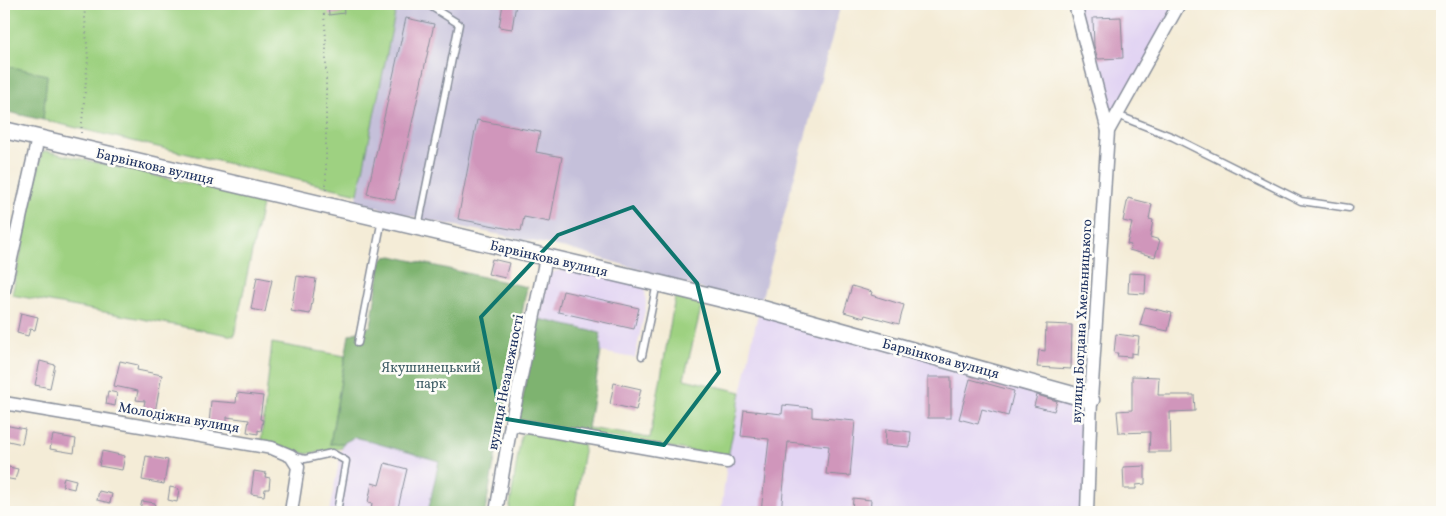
<svg xmlns="http://www.w3.org/2000/svg" width="1446" height="516" viewBox="0 0 1446 516" font-family="Vollkorn,serif">
	<rect width="100%" height="100%" fill="#fdfcf7"/>
	<filter id="ink" filterUnits="userSpaceOnUse"><feTurbulence type="fractalNoise" baseFrequency=".02" numOctaves="2"/><feDisplacementMap in="SourceGraphic" scale="10" xChannelSelector="R" yChannelSelector="G"/><feConvolveMatrix kernelMatrix="1 2 1 2 8 2 1 2 1" color-interpolation-filters="sRGB"/></filter>
	<filter id="wash" filterUnits="userSpaceOnUse"><feTurbulence type="fractalNoise" baseFrequency=".0096" numOctaves="4" result="noise"/><feDisplacementMap in="SourceGraphic" scale="20" xChannelSelector="R" yChannelSelector="G"/><feGaussianBlur stdDeviation="1.12" result="paint"/><feColorMatrix in="noise" values="0 0 0 0 0 0 0 0 0 0 0 0 0 0 0 0 0 1.4 0 .05"/><feComposite in="paint" operator="in"/></filter>
	<g filter="url(#wash)">
		<rect width="100%" height="100%" fill="#f4ecd7"/>
		<g fill="#e2d4f3">
			<polygon points="1075,4 1179,5 1108,131"/>
			<polygon points="568,269 645,285 646,305 635,358 601,352 600,333 539,319 548,275 556,271"/>
			<polygon points="759,308 1091,400 1087,512 721,512 727,462"/>
			<polygon points="355,437 439,461 428,512 329,512 343,443"/>
		</g>
		<polygon fill="#c5c0da" points="397,4 841,4 759,308 665,277 566,248 421,219 356,202"/>
		<g fill="#9ed181" stroke="#5c8070">
			<polygon points="4,4 397,4 358,194 43,120 47,76 4,65"/>
			<polygon points="46,151 263,200 234,336 12,295 42,152"/>
			<polygon points="676,292 703,300 684,379 741,392 728,457 584,433 588,428 650,438"/>
			<polygon points="272,343 345,356 330,444 343,443 342,448 307,454 261,441"/>
			<polygon points="527,432 583,443 584,450 574,512 509,512 521,435"/>
		</g>
		<g fill="#7eb36f" stroke="#4c7166">
			<polygon points="4,65 47,75 43,120 4,111"/>
			<polygon points="392,256 527,287 485,512 428,512 439,461 355,437 343,443 330,444 349,335 371,326 381,261 386,257"/>
			<polygon points="539,319 600,333 601,352 588,428 584,433 521,423 519,417"/>
		</g>
		<g id="blocks">
			<g fill="#d096bb">
				<polygon points="328,4 343,4 344,13 329,15"/>
				<polygon points="503,4 516,4 512,29 499,27"/>
				<polygon points="1121,17 1123,58 1098,59 1094,46 1093,18"/>
				<polygon points="406,18 434,24 395,200 367,194"/>
				<polygon points="477,120 540,132 536,152 562,157 550,222 524,217 521,231 458,219"/>
				<polygon points="1128,198 1152,204 1149,219 1153,220 1150,237 1160,240 1155,257 1129,250 1131,245 1127,244 1132,223 1123,221"/>
				<polygon points="492,259 509,263 505,278 488,274"/>
				<polygon points="1129,273 1146,274 1145,294 1128,293"/>
				<polygon points="297,276 316,279 310,314 291,311"/>
				<polygon points="257,277 272,280 265,312 251,309"/>
				<polygon points="852,286 872,292 871,295 904,305 899,324 865,315 864,318 844,312"/>
				<polygon points="563,291 639,308 634,329 558,312"/>
				<polygon points="1145,307 1172,313 1168,331 1140,325"/>
				<polygon points="21,313 38,317 35,330 30,329 28,336 17,333"/>
				<polygon points="1046,324 1072,325 1071,369 1037,367 1039,350 1045,351"/>
				<polygon points="1116,334 1139,337 1137,354 1131,353 1131,357 1117,356 1118,353 1114,353"/>
				<polygon points="40,361 55,365 50,388 35,385"/>
				<polygon points="120,361 138,365 137,370 162,375 155,412 143,410 145,401 136,400 138,391 114,386"/>
				<polygon points="1132,376 1159,377 1158,395 1194,395 1195,411 1170,412 1171,452 1149,452 1150,432 1119,433 1117,411 1132,410"/>
				<rect x="928" y="377" width="23" height="41"/>
				<polygon points="970,379 1014,391 1008,416 982,409 978,424 959,419"/>
				<polygon points="614,383 641,389 636,410 610,404"/>
				<polygon points="108,391 117,393 115,406 106,404"/>
				<polygon points="237,393 263,396 260,419 263,420 261,431 258,430 258,434 247,432 249,420 227,417 227,427 209,425 211,401 236,403"/>
				<polygon points="1037,395 1057,401 1054,411 1034,406"/>
				<polygon points="783,405 812,408 812,417 855,421 850,476 826,474 829,446 788,442 781,512 761,512 769,439 741,436 744,410 782,414"/>
				<polygon points="4,425 25,429 22,444 4,440"/>
				<polygon points="886,429 911,432 910,447 885,445"/>
				<polygon points="53,435 76,439 74,453 50,449"/>
				<polygon points="102,451 125,456 122,470 99,466"/>
				<polygon points="146,456 168,460 164,484 142,480"/>
				<polygon points="385,463 407,469 397,512 378,512 371,510 372,503 368,502 372,483 379,485"/>
				<polygon points="4,466 18,469 15,480 4,478"/>
				<polygon points="1145,466 1145,484 1136,485 1136,489 1124,489 1123,467"/>
				<polygon points="254,471 266,473 265,477 270,478 269,489 265,489 264,496 251,494"/>
				<polygon points="64,477 76,480 74,489 62,486"/>
				<polygon points="170,487 179,489 177,502 168,500"/>
				<polygon points="99,491 112,494 110,503 97,500"/>
				<polygon points="853,498 871,500 870,512 852,512"/>
				<polygon points="142,501 155,503 153,512 140,509"/>
			</g>
		</g>
	</g>
	<g filter="url(#ink)">
		<use href="#blocks" fill-opacity="0" stroke="#888e9a" stroke-width="1"/>
		<g fill="none" stroke-linecap="round" stroke-linejoin="round">
			<defs>
				<g id="service">
					<polyline points="1117,115 1173,137 1301,201 1349,208"/>
					<polyline points="418,227 459,24 427,4"/>
					<polyline points="358,343 382,219"/>
					<polyline points="642,356 657,283"/>
					<polyline points="292,456 305,459 332,453 346,461 337,512"/>
				</g>
				<g id="minor">
					<polyline points="1075,4 1108,131"/>
					<polyline points="4,290 38,138"/>
					<polyline points="4,403 272,448 291,456 298,467 291,512"/>
					<polyline points="511,424 727,462"/>
					<polyline points="496,512 511,424 546,258"/>
					<polyline points="1087,512 1091,400 1108,131 1179,4"/>
				</g>
				<polyline id="tertiary" points="4,130 657,283 759,308 1091,400"/>
			</defs>
			<use href="#service" stroke="#888e9a" stroke-width="9"/>
			<use href="#minor" stroke="#888e9a" stroke-width="15"/>
			<use href="#tertiary" stroke="#888e9a" stroke-width="19"/>
			<g stroke="#888e9a" stroke-width="2" stroke-dasharray="1 4" stroke-linecap="butt">
				<polyline points="323,4 326,38 326,191"/>
				<polyline points="81,133 88,59 84,4"/>
			</g>
			<use href="#service" stroke="#fff" stroke-width="6"/>
			<use href="#minor" stroke="#fff" stroke-width="12"/>
			<use href="#tertiary" stroke="#fff" stroke-width="16"/>
		</g>
	</g>
	<path fill="none" stroke="#0f766e" stroke-width="4" stroke-linejoin="round" d="M633,207L697,283L719,372L664,445L501,418L481,317L558,235Z"/>
	<g text-anchor="middle" stroke-width="5" stroke-linejoin="round" paint-order="stroke">
		<g font-size="14" fill="#1b2f5e" stroke="#fdfcf7">
			<text transform="translate(155 166) rotate(13)" y="5">Барвінкова вулиця</text>
			<text transform="translate(549 258) rotate(13)" y="5">Барвінкова вулиця</text>
			<text transform="translate(1081 321) rotate(-87)" y="5">вулиця Богдана Хмельницького</text>
			<text transform="translate(941 358) rotate(15)" y="5">Барвінкова вулиця</text>
			<text transform="translate(505 382) rotate(-79)" y="5">вулиця Незалежності</text>
			<text transform="translate(179 417) rotate(10)" y="5">Молодіжна вулиця</text>
		</g>
		<g font-size="14" fill="#426068" stroke="#fdfcf7">
			<text x="431" y="372">Якушинецький<tspan x="431" dy="16">парк</tspan></text>
		</g>
	</g>
	<rect width="1446" height="516" fill="none" stroke="#fdfcf7" stroke-width="20"/>
</svg>
